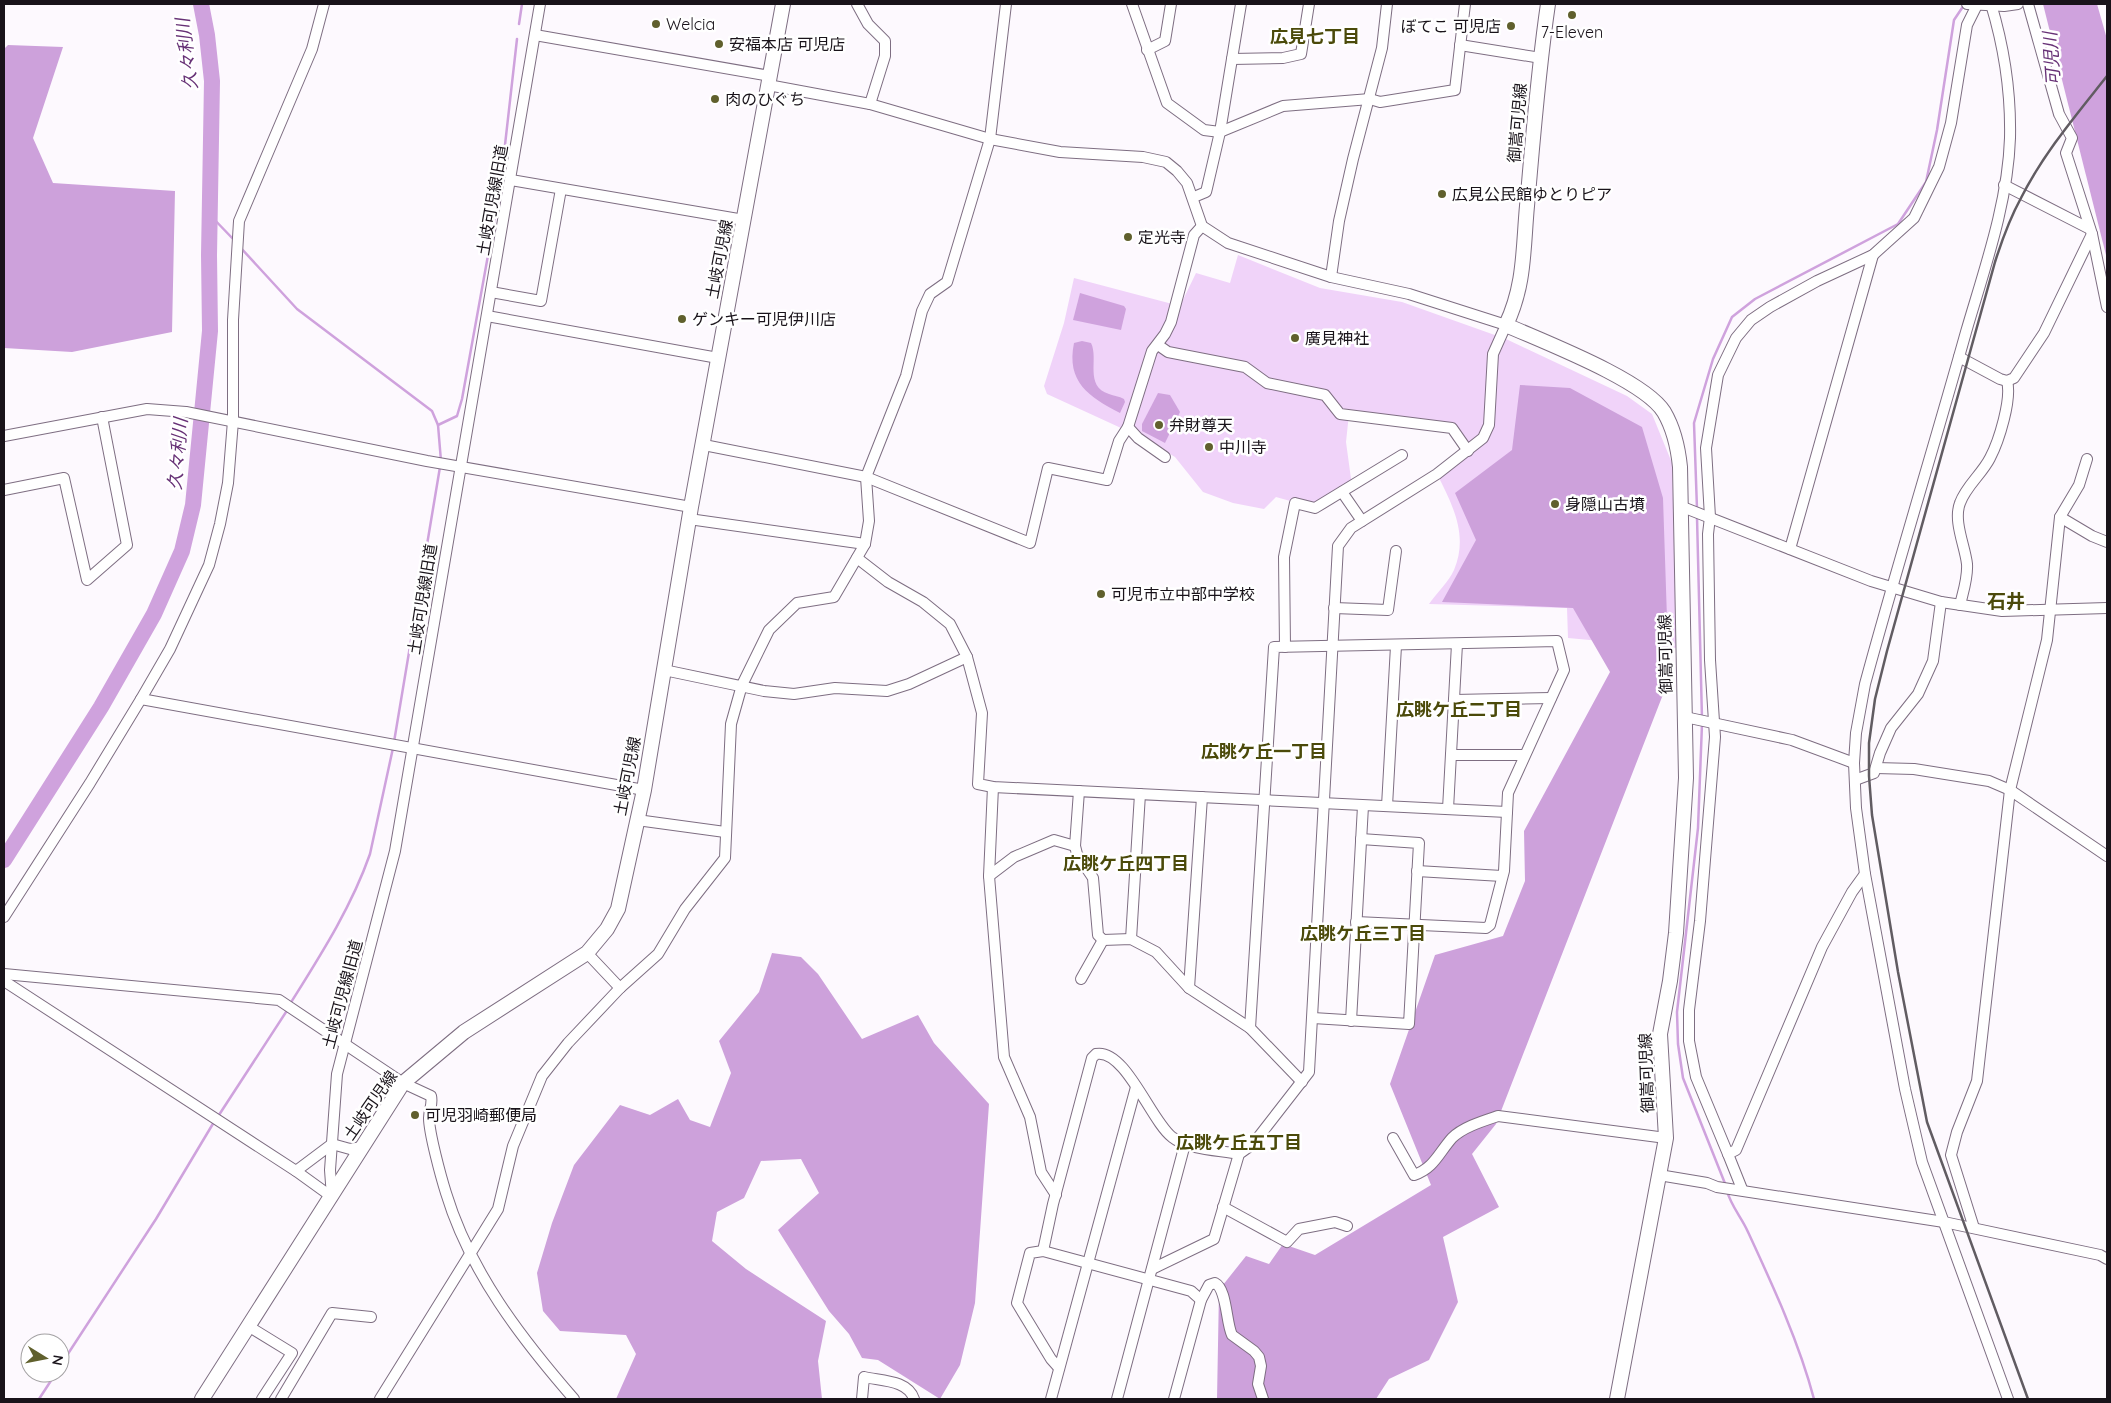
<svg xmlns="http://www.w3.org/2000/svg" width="2111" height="1403" viewBox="0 0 2111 1403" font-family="Quicksand,'Noto Sans JP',sans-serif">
	<rect width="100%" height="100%" fill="#fdf9fe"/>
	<path fill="#f0d3f9" d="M1238,255L1320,288L1402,302L1506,339L1627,396L1652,414L1672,463L1677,648L1568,638L1567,608L1429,604C1437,593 1449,581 1454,570C1469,535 1452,504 1437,474L1467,451L1452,428L1349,414L1346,442L1352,486L1315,508L1276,497L1264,509L1233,503L1203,492L1175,457L1145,439L1047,394L1044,386L1064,323L1074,278L1180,306L1196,273L1230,283Z"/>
	<g fill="#cda1db">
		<polygon points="8,45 63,47 33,138 53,183 175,191 172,332 72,352 4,348 4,49"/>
		<polygon points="1520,385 1570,388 1642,427 1663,498 1669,679 1496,1124 1472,1154 1499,1207 1443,1237 1458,1302 1429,1360 1389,1379 1376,1399 1217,1399 1219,1290 1246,1256 1269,1264 1283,1244 1315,1255 1431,1185 1390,1084 1435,955 1503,936 1525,881 1524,831 1610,672 1573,608 1442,602 1476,540 1455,493 1512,450"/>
		<polygon points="772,953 801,957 818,974 862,1039 918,1015 934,1043 989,1104 975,1303 960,1365 940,1399 878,1360 862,1358 849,1334 829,1311 778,1230 819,1193 801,1159 761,1161 744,1198 717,1212 712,1241 746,1269 826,1321 818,1361 822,1399 616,1399 636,1354 626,1335 560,1331 543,1311 537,1273 552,1223 574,1165 620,1105 650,1115 678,1099 690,1120 710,1127 731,1073 719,1041 759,992"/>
	</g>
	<g fill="#cfa2dd">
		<polygon points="2043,4 2097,4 2107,39 2107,259"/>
		<polygon points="1080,293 1124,306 1126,309 1121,330 1073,320"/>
		<path d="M1082,341L1091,343C1099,359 1084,386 1109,394C1114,396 1119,396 1124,399L1125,402L1120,413C1089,397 1066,382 1074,343Z"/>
		<polygon points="1158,393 1170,395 1180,412 1165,443 1142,431 1142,424"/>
	</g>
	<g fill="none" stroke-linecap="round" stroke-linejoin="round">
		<g stroke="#cfa2dd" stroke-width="2.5">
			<polyline points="519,24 522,4"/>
			<polyline points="210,215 235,241"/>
			<polyline points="240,247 297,309 432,411 438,425"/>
			<polyline points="441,461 438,425 457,416 462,399 500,189 517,39"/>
			<polyline points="1697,509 1694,423 1713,359 1732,317 1755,299 1898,224 1926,182 1937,130 1954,20 1964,5"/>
			<polyline points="1697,517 1702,719"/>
			<polyline points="1702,724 1698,828 1677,1012 1678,1044 1683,1078 1726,1186"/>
			<polyline points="394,742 440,467"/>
			<path d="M290,1004C320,956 351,908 370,854L393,748"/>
			<polyline points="217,1118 288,1009"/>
			<path d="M1727,1191C1731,1206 1742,1218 1748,1232C1773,1286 1799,1342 1814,1399"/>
			<polyline points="60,1366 156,1219 214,1122"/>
			<polyline points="39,1399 56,1373"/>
		</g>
		<polyline stroke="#cfa2dd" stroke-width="16" points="4,860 101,707 154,614 182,551 193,505 210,331 209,255 212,81 207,35 201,4"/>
		<defs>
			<g id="minor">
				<polyline points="857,4 868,24 885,41 885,56 870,104"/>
				<polyline points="1132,4 1167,103 1204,130 1220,132 1283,106 1370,99 1380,102 1455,90 1465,4"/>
				<polyline points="1967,4 2004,6 2018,4"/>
				<path d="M1991,4C2004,47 2011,92 2010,138C2008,203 1984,270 1966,332C1933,450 1897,566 1865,684L1856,733L1854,763L1856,808L1865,874L1905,1089L1922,1162L2008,1399"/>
				<polyline points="2028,4 2059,114 2072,138 2066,153 2092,234 2107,307"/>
				<polyline points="535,35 770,76"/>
				<polyline points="1460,45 1541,58"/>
				<polyline points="1147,50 1165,41 1171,4"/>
				<polyline points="1232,59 1283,58 1301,54 1309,4"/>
				<polyline points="768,85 870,104 990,139 1060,152 1143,157 1166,162 1177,171 1187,183 1202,226 1228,243 1331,277 1409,294 1506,325 1493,354 1489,425 1483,438 1437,474 1351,528 1338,546 1309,1072 1253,1144 1239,1154 1214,1239 1152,1269"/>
				<polyline points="511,180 744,220"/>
				<polyline points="2004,185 2090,229"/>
				<polyline points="1194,197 1206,192 1207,188 1220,132 1241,4"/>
				<polyline points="1331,277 1339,221 1353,159 1382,48 1387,4"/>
				<polyline points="491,292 541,301 561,189"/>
				<polyline points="487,316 718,358"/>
				<polyline points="1158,345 1168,352 1245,367 1267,383 1325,395 1340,414 1452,428 1468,451"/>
				<polyline points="1959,357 2000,379 2007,381 2014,378 2044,333 2092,234"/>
				<polyline points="1128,427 1138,438 1165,457"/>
				<polyline points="4,436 147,409 186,412 427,461 691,507"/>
				<polyline points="704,445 866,477 1030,543 1048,468 1107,480 1119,441 1128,427 1152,351 1165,334 1171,322 1194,235 1202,226"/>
				<polyline points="4,490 64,478 87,580 127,545 102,417"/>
				<polyline points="1342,492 1362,521"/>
				<polyline points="1680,506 1871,581 1941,602 2002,611 2107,608"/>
				<polyline points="2060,517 2092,536 2107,542"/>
				<polyline points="689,519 865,544"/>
				<polyline points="1790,549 1873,255"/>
				<polyline points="857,558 888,582 923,602 950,624 967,657 982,713 978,784 993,787 1507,812"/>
				<path d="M1960,605C1963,592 1968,578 1967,564C1965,546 1953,521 1960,503C1966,486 1982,474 1990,458C1999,441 2012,399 2007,381"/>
				<polyline points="1334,608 1388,610 1396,551"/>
				<polyline points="1285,647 1284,557 1295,503 1315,508 1402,455"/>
				<polyline points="664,670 764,691 794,694 835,688 887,691 909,684 967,657"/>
				<polyline points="141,699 644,790"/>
				<polyline points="1454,700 1551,698"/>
				<polyline points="1685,717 1792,740 1854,763"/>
				<polyline points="1451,755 1524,755"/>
				<polyline points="1876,768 1914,769 1989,781 2010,790 2107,856"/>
				<polyline points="1855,780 1874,773 1880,753 1891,728 1918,694 1933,661 1941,602"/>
				<polyline points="993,787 989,876 1004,1057 1030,1117 1041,1172 1056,1195"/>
				<polyline points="1079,791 1075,846 1077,854 1093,878 1098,935 1103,940 1131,939 1156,952 1189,988 1250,1028"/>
				<polyline points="1387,806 1396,646"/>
				<polyline points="1448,809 1457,644"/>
				<polyline points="637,820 725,832"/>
				<polyline points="1417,871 1502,876"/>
				<polyline points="989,876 1014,857 1054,840 1075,846"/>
				<polyline points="4,917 90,783 141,699 170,649 209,565 220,524 228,483 233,421 233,320 239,221 312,49 324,4"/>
				<polyline points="1131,939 1140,794"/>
				<polyline points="587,953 620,988"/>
				<path d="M4,974L279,1000L403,1083L431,1096C433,1104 429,1110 429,1118C429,1133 441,1177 446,1193C470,1272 521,1338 574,1399"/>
				<polyline points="1081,979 1103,940"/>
				<polyline points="4,981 296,1171 332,1197"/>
				<polyline points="1189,988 1202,797"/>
				<polyline points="1313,1018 1409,1024 1419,843 1361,839"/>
				<polyline points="1351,1021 1363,806"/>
				<polyline points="1302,1082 1250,1028 1274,647 1557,641 1564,670 1508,793 1504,871 1490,925 1486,928 1356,922"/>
				<path d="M1393,1138L1414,1175C1434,1168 1438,1154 1452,1138C1463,1127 1483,1121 1498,1116L1666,1138"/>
				<polyline points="1728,1154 1696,1077 1689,1041 1689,1010 1700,921 1715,737 1710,660 1708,534 1710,517 1706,448 1718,375 1736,338 1751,320 1770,307 1817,281 1873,255 1914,218 1939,167 1951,123 1967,25 1977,5"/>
				<polyline points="296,1171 332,1144 350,1149 362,1147"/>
				<polyline points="1659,1175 1707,1183 1717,1187 1944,1222 2100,1255 2107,1259"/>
				<polyline points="1742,1189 1728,1154 1736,1150 1822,947 1852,892 1865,874"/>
				<polyline points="332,1197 330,1170 337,1074 395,851 540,4"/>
				<polyline points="1223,1207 1287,1242 1299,1229 1335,1222 1347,1226"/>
				<polyline points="1974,1228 1951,1155 1957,1132 1977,1081 2010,790 2047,640 2060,517 2079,485 2087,459"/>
				<path d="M1043,1251L1053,1204L1092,1058L1096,1054C1125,1048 1151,1121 1172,1137C1188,1150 1219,1150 1239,1154"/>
				<polyline points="248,1326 292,1353 262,1399"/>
				<polyline points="1059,1368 1051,1359 1017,1303 1030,1253 1043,1251 1191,1291 1201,1300"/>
				<polyline points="281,1399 332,1313 371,1317"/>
				<polyline points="380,1399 498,1209 513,1146 542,1076 568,1043 620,988 658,954 685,909 725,858 731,724 742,685 769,630 797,603 834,597 865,544 869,521 866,477 906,376 922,311 930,294 947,282 990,139 1006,4"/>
				<path d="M862,1399L864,1377C882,1381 908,1380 914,1399"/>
				<polyline points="1051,1399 1136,1087"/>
				<polyline points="1117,1399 1185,1144"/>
				<path d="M1174,1399L1201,1300L1209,1285L1215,1283C1227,1289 1226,1323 1232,1335L1254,1351L1259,1357L1261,1366L1258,1384L1263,1399"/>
			</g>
			<g id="major">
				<path d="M1548,4C1538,71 1533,138 1527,206C1523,249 1525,285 1506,325C1544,342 1644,380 1664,412C1674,429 1678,447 1680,467L1686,778L1676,933L1670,981L1660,1034L1666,1138L1617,1399"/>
				<polyline points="202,1399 403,1083 464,1032 587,953 607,929 618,909 644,790 691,507 783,4"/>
			</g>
		</defs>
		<use href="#minor" stroke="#7e6e82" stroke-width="12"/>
		<use href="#major" stroke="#7e6e82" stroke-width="16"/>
		<use href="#minor" stroke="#fff" stroke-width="10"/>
		<use href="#major" stroke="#fff" stroke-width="14"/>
		<path stroke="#615c62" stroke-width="2.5" d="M2028,1399L1927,1122L1898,972L1872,815L1869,776V743L1875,699L1887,651L1995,262C2002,240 2010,218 2021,198C2043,154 2077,114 2107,76"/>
	</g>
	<g fill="#60602d" stroke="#fff" stroke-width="2">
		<circle cx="1572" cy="15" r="5"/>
		<circle cx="656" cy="24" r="5"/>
		<circle cx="1511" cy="26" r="5"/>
		<circle cx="719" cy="44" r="5"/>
		<circle cx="715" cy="99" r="5"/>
		<circle cx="1442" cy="194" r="5"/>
		<circle cx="1128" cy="237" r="5"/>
		<circle cx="682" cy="319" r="5"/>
		<circle cx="1295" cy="338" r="5"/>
		<circle cx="1159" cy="425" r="5"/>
		<circle cx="1209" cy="447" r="5"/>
		<circle cx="1555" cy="504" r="5"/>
		<circle cx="1101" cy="594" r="5"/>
		<circle cx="415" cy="1115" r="5"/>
	</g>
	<g text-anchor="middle" stroke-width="5" stroke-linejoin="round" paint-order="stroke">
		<g font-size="16" fill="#19131a" stroke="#fff" text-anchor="start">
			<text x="666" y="30">Welcia</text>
			<text x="1501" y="32" text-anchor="end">ぼてこ 可児店</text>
			<text x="1572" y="38" text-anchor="middle">7-Eleven</text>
			<text x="729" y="50">安福本店 可児店</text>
			<text x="725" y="105">肉のひぐち</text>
			<text x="1452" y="200">広見公民館ゆとりピア</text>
			<text x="1138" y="243">定光寺</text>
			<text x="692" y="325">ゲンキー可児伊川店</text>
			<text x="1305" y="344">廣見神社</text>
			<text x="1169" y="431">弁財尊天</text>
			<text x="1219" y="453">中川寺</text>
			<text x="1565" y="510">身隠山古墳</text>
			<text x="1111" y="600">可児市立中部中学校</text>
			<text x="425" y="1121">可児羽崎郵便局</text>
		</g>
		<g font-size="16" fill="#19131a" stroke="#fff">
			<text transform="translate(1517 123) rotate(-85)" y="6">御嵩可児線</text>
			<text transform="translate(492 200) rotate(-80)" y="6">土岐可児線旧道</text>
			<text transform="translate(719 259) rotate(-79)" y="6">土岐可児線</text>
			<text transform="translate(422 599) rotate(-81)" y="6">土岐可児線旧道</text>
			<text transform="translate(1665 654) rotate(-91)" y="6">御嵩可児線</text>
			<text transform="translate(627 776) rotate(-79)" y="6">土岐可児線</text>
			<text transform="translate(342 994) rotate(-75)" y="6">土岐可児線旧道</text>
			<text transform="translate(1646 1073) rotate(-92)" y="6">御嵩可児線</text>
			<text transform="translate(370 1105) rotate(-55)" y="6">土岐可児線</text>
		</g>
		<g font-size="18" font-weight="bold" fill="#4b4a0a" stroke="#fff">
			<text x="1315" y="43">広見七丁目</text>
			<text x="1459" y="716">広眺ケ丘二丁目</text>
			<text x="1264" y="758">広眺ケ丘一丁目</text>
			<text x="1126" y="870">広眺ケ丘四丁目</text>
			<text x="1363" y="940">広眺ケ丘三丁目</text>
			<text x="1239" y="1149">広眺ケ丘五丁目</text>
		</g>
		<g font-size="18" font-style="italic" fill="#673176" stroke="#fff">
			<text transform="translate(187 54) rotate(-97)" y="6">久々利川</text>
			<text transform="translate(2052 59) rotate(-94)" y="6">可児川</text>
			<text transform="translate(178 454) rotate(-85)" y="6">久々利川</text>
		</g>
		<g font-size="19" font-weight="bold" fill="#4b4a0a" stroke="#fff">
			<text x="2006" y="608">石井</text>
		</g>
	</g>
	<rect width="2111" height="1403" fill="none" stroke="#19131a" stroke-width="10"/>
	<g transform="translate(45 1358) rotate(100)"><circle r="24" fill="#ffffff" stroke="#a3a1a3"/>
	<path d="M0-4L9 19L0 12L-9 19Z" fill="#60602d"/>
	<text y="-8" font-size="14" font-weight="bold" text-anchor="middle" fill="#19131a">N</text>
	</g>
</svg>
